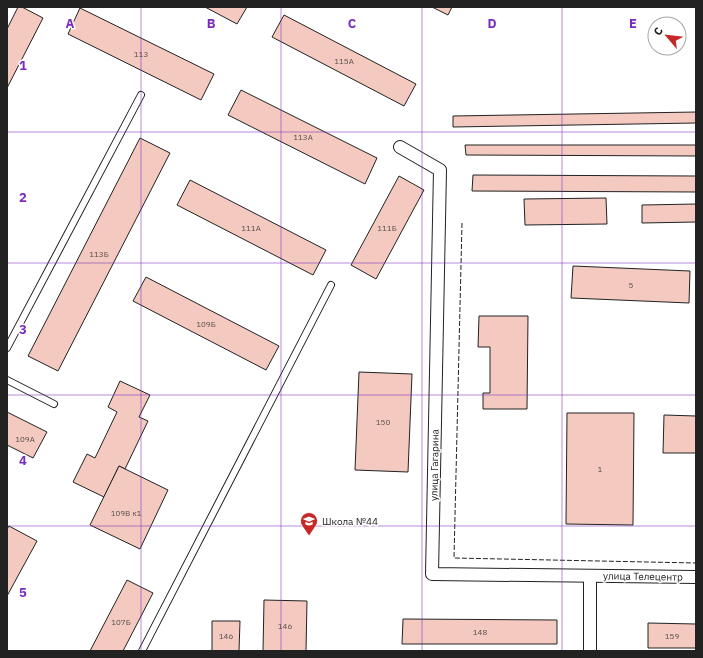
<svg xmlns="http://www.w3.org/2000/svg" width="703" height="658" viewBox="0 0 703 658" font-family="'IBM Plex Sans',sans-serif">
	<rect width="100%" height="100%" fill="#fff"/>
	<g fill="#f3c9c0" stroke="#222">
		<polygon points="18,7 22,7 43,18 7,88 7,29"/>
		<polygon points="205,7 247,7 237,24"/>
		<polygon points="432,7 452,7 448,15"/>
		<polygon points="80,8 214,74 201,100 68,34"/>
		<polygon points="284,15 416,84 404,106 272,37"/>
		<polygon points="241,90 377,158 365,184 228,115"/>
		<polygon points="696,112 696,123 453,127 453,116"/>
		<polygon points="140,138 170,153 58,371 28,356"/>
		<polygon points="465,145 696,145 696,156 466,155"/>
		<polygon points="473,175 696,176 696,192 472,191"/>
		<polygon points="399,176 424,190 376,279 351,265"/>
		<polygon points="190,180 326,250 313,275 177,205"/>
		<polygon points="606,198 607,224 525,225 524,199"/>
		<polygon points="696,204 696,222 642,223 642,205"/>
		<polygon points="573,266 690,271 689,303 571,298"/>
		<polygon points="146,277 279,346 266,370 133,301"/>
		<polygon points="479,316 528,316 527,409 483,409 483,393 490,393 490,347 478,347"/>
		<polygon points="359,372 412,374 408,472 355,470"/>
		<polygon points="120,381 150,395 139,417 148,421 125,469 119,466 104,497 73,482 87,454 95,458 117,412 108,407"/>
		<polygon points="7,412 47,432 33,458 7,445"/>
		<polygon points="567,413 634,413 633,525 566,524"/>
		<polygon points="664,415 696,416 696,453 663,453"/>
		<polygon points="119,466 168,490 140,549 90,525"/>
		<polygon points="9,526 37,541 7,596 7,529"/>
		<polygon points="127,580 153,593 123,651 90,651"/>
		<polygon points="264,600 307,601 306,651 263,651"/>
		<polygon points="403,619 557,620 557,644 402,644"/>
		<polygon points="212,621 240,621 239,651 212,651"/>
		<polygon points="648,623 696,624 696,648 648,648"/>
	</g>
	<g fill="none" stroke-linecap="round" stroke-linejoin="round">
		<defs>
			<g id="service">
				<polyline points="7,348 141,95"/>
				<polyline points="7,380 54,404"/>
				<polyline points="142,651 331,285"/>
			</g>
			<g id="minor">
				<polyline points="400,147 440,170 432,574 696,577"/>
				<polyline points="590,576 590,651"/>
			</g>
		</defs>
		<use href="#service" stroke="#222" stroke-width="8"/>
		<use href="#minor" stroke="#222" stroke-width="14"/>
		<use href="#service" stroke="#fff" stroke-width="6"/>
		<use href="#minor" stroke="#fff" stroke-width="12"/>
		<polyline stroke="#222" stroke-width="1" stroke-dasharray="5 2" stroke-linecap="butt" points="462,223 454,558 696,563"/>
	</g>
	<path fill="none" stroke="#7b2cbf" stroke-width="1" stroke-opacity="0.55" d="M141,7V651M281,7V651M422,7V651M562,7V651M7,132H696M7,263H696M7,395H696M7,526H696"/>
	<defs>
		<symbol id="school-pin" viewBox="-11 -11 22 30"><path d="M0 17L-7.5 6A9.5 9.5 0 1 1 7.5 6Z" fill="#c62828" stroke="#fff"/><path d="M0-5L7-2L0 1L-7-2ZM-4 1L0 2.5L4 1V4Q0 6-4 4Z" fill="#fff"/></symbol>
	</defs>
	<g fill-rule="evenodd">
		<use href="#school-pin" x="299" y="511" width="20" height="27"/>
	</g>
	<g text-anchor="middle" stroke-width="3" stroke-linejoin="round" paint-order="stroke">
		<g font-size="8" fill="#564c4a">
			<text x="141" y="57">113</text>
			<text x="344" y="64">115А</text>
			<text x="303" y="140">113А</text>
			<text x="251" y="231">111А</text>
			<text x="387" y="231">111Б</text>
			<text x="99" y="257">113Б</text>
			<text x="631" y="288">5</text>
			<text x="206" y="327">109Б</text>
			<text x="383" y="425">150</text>
			<text x="25" y="442">109А</text>
			<text x="600" y="472">1</text>
			<text x="126" y="516">109В к1</text>
			<text x="121" y="625">107Б</text>
			<text x="285" y="629">146</text>
			<text x="480" y="635">148</text>
			<text x="226" y="639">146</text>
			<text x="672" y="639">159</text>
		</g>
		<g font-size="10" fill="#222" stroke="#fff">
			<text transform="translate(434 465) rotate(-89)" y="4">улица Гагарина</text>
			<text transform="translate(643 576) rotate(1)" y="4">улица Телецентр</text>
		</g>
		<g font-size="10" fill="#222" stroke="#fff" text-anchor="start">
			<text x="322" y="525">Школа №44</text>
		</g>
	</g>
	<g font-size="13" text-anchor="middle" font-weight="bold" fill="#7b2cbf" stroke="#fff" stroke-width="3" stroke-linejoin="round" paint-order="stroke">
		<text x="70" y="28">A</text>
		<text x="211" y="28">B</text>
		<text x="352" y="28">C</text>
		<text x="492" y="28">D</text>
		<text x="633" y="28">E</text>
		<text x="23" y="70">1</text>
		<text x="23" y="202">2</text>
		<text x="23" y="334">3</text>
		<text x="23" y="465">4</text>
		<text x="23" y="597">5</text>
	</g>
	<rect width="703" height="658" fill="none" stroke="#222222" stroke-width="16"/>
	<g transform="translate(667 36) rotate(298)"><circle r="19" fill="#ffffff" stroke="#a7a7a7"/>
	<path d="M0-3L7 15L0 10L-7 15Z" fill="#c62828"/>
	<text y="-6" font-size="11" font-weight="bold" text-anchor="middle" fill="#222222">С</text>
	</g>
</svg>
